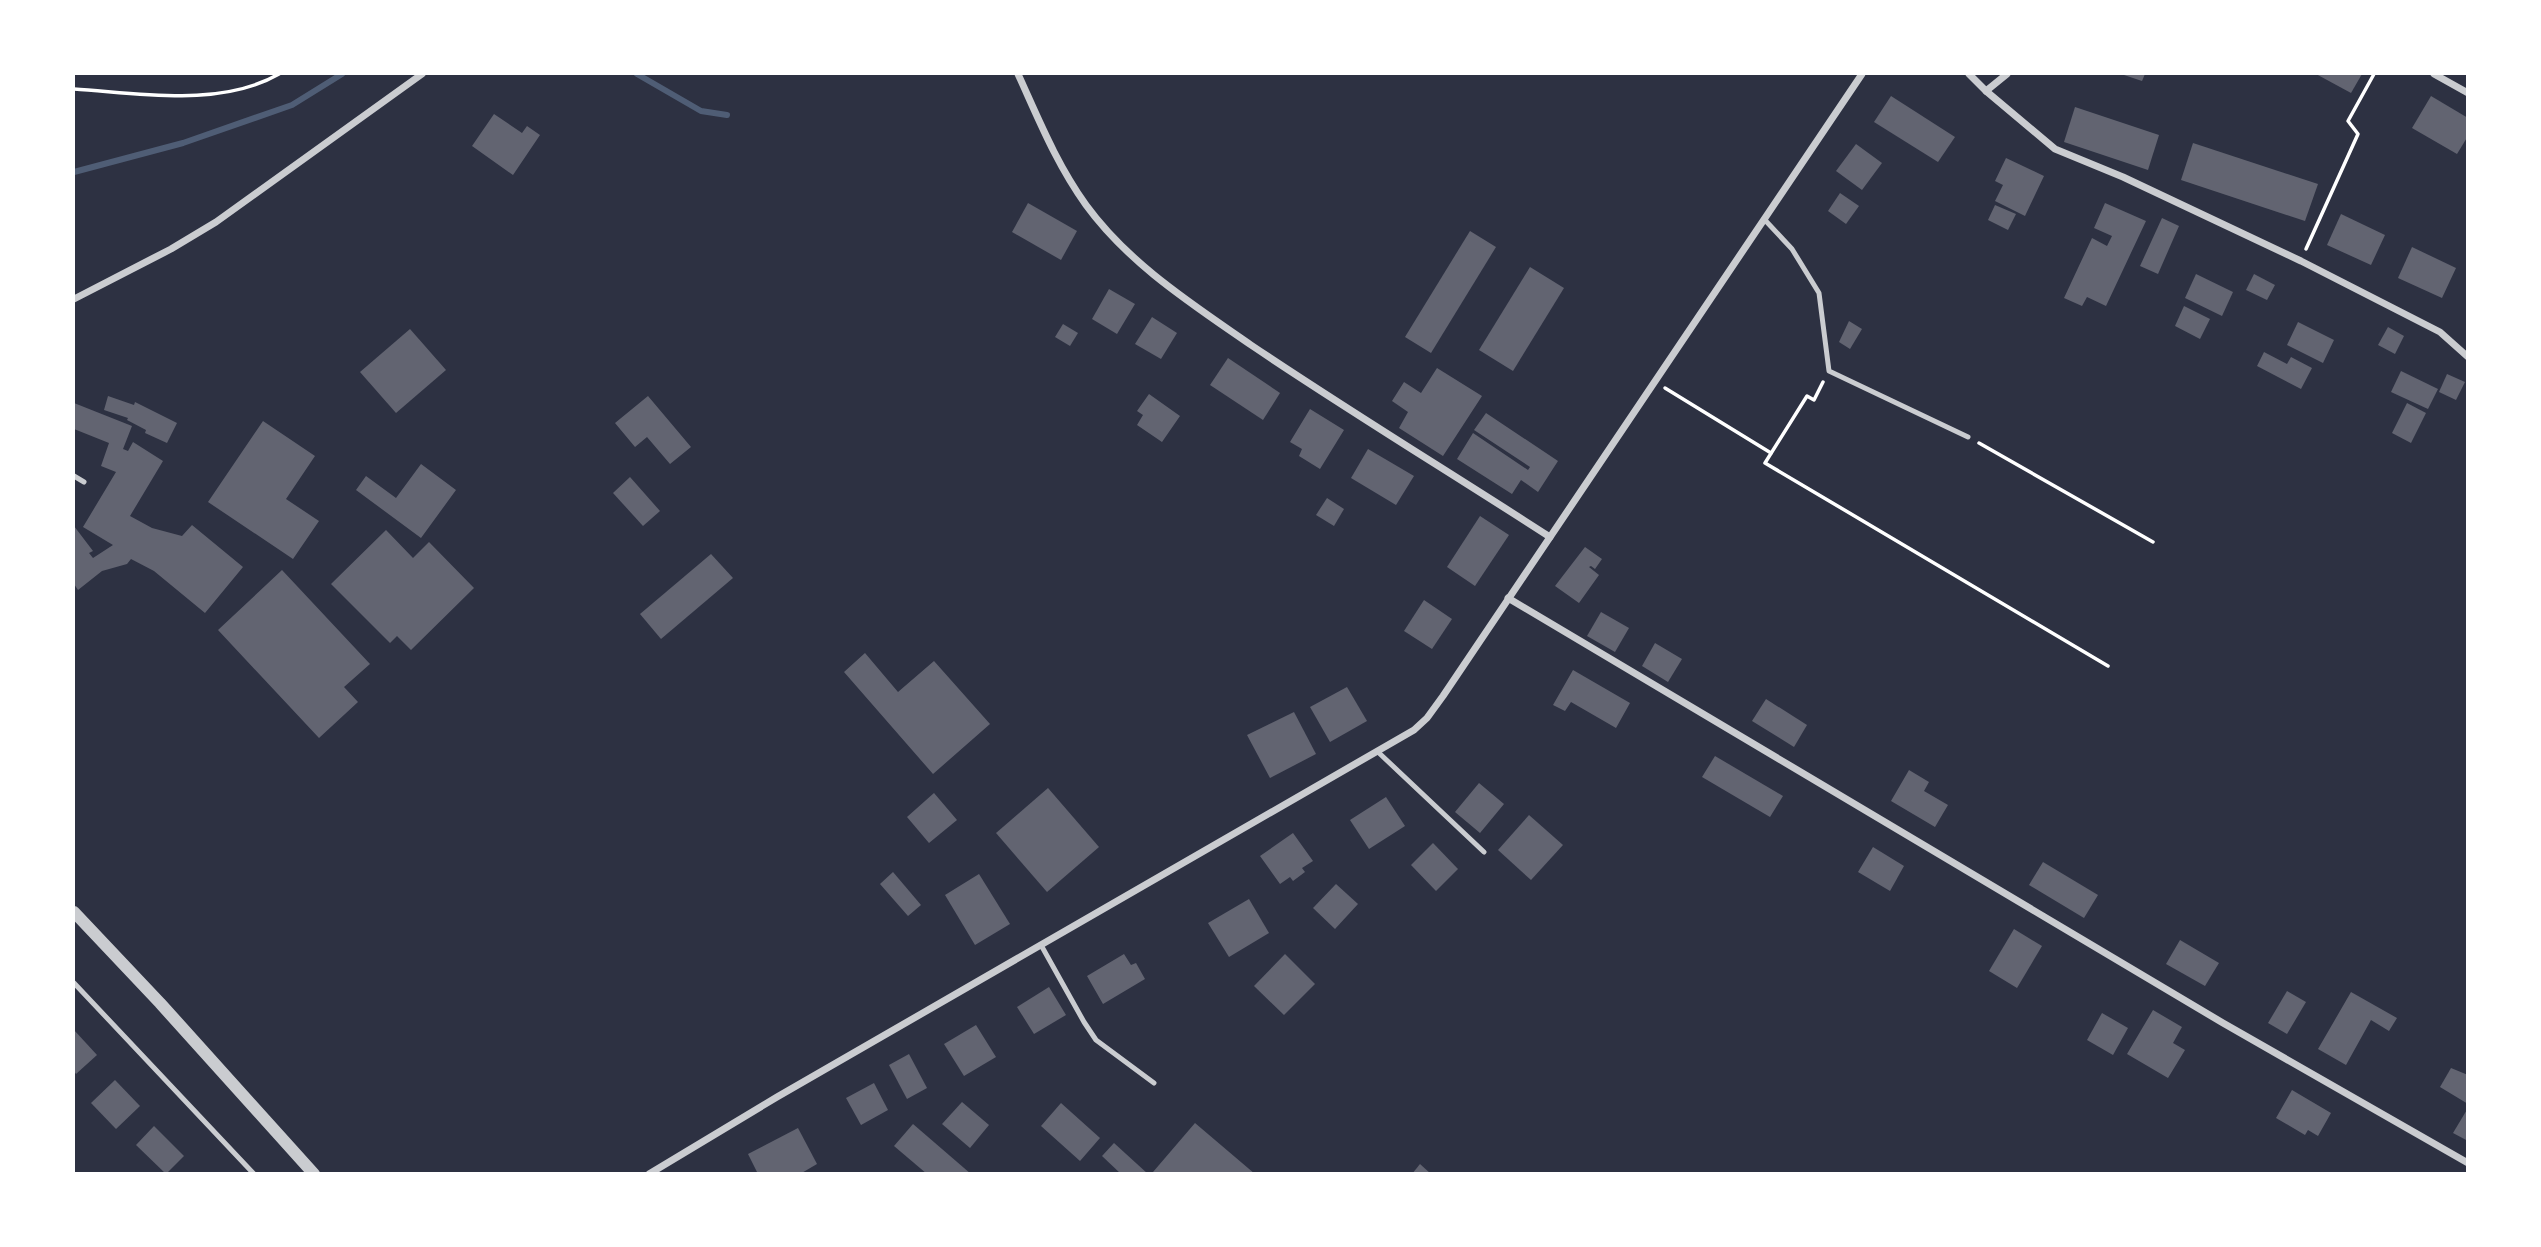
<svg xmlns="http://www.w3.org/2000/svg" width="2541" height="1247" viewBox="0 0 2541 1247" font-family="Lora,serif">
	<rect width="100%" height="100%" fill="#2d3142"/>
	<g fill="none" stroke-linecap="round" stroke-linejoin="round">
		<g stroke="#4f5d75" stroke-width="6">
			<polyline points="637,74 701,111 727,115"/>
			<polyline points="74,172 183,143 292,105 342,74"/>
		</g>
	</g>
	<g fill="#626471">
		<polygon points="2121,74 2145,74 2142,81"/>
		<polygon points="2316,74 2362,74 2351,93"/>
		<polygon points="1891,96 1955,137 1938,162 1874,122"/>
		<polygon points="2431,96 2468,118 2468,136 2457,154 2412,128"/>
		<polygon points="2075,107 2159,135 2148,170 2064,142"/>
		<polygon points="494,114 522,133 527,126 540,135 513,175 472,146"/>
		<polygon points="2193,143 2318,184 2305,221 2181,180"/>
		<polygon points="1856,144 1882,163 1862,190 1836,171"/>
		<polygon points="2006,158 2044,176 2025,216 1995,201 2003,185 1995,181"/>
		<polygon points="1840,193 1859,206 1846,224 1828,211"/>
		<polygon points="1028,203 1077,231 1061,260 1012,232"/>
		<polygon points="2105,203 2146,221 2106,306 2087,297 2082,306 2064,298 2092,238 2107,246 2112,236 2094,228"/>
		<polygon points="1995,205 2016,214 2008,230 1988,220"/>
		<polygon points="2341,214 2385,235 2371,265 2327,245"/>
		<polygon points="2162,218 2179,226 2158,274 2140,266"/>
		<polygon points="1470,231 1496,247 1431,353 1405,337"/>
		<polygon points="2412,247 2456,268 2442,298 2398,278"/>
		<polygon points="1530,267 1564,288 1513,371 1479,350"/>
		<polygon points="2196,274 2233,292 2222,316 2185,298"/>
		<polygon points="2254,274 2275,285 2267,300 2246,290"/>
		<polygon points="1109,289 1135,304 1117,334 1092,319"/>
		<polygon points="2184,306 2210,319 2200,339 2175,326"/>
		<polygon points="1152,317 1177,333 1161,359 1135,344"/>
		<polygon points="1849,321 1862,329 1850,349 1839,342"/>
		<polygon points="2298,322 2334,340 2323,363 2287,345"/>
		<polygon points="1063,324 1078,333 1070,346 1055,337"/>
		<polygon points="2388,327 2404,336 2395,354 2378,345"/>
		<polygon points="410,329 446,370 396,413 360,372"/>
		<polygon points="2264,352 2287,364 2291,357 2312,368 2301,389 2257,366"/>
		<polygon points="1228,358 1280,393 1263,420 1210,385"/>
		<polygon points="1437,368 1482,396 1443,456 1399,428 1408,412 1392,401 1404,382 1421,393"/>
		<polygon points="2401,371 2438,389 2428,409 2391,392"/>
		<polygon points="2447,374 2465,382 2456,400 2439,392"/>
		<polygon points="1149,394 1180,416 1162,442 1137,425 1143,415 1137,411"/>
		<polygon points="108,396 134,405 135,402 177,423 167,443 145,433 146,430 127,420 128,418 104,410"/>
		<polygon points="648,396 691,447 670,464 647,437 635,447 615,423"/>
		<polygon points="74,403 132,426 123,449 128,451 133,442 163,461 130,516 152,528 182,536 192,525 243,567 205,613 154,571 131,559 127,564 102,571 78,590 74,584 74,526 93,551 89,553 93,558 113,545 83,527 116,472 101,466 109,443 74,429"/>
		<polygon points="2407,403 2426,413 2411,443 2392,433"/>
		<polygon points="1310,409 1344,430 1320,469 1299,456 1302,449 1290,442"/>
		<polygon points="1486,413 1558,461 1538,492 1521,480 1512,494 1457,459 1473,433 1528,470 1530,467 1474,430"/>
		<polygon points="263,421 315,456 286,499 319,521 293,559 208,502"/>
		<polygon points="1368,449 1414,476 1396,505 1351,478"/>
		<polygon points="421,464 456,490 421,538 356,490 366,476 396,498"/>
		<polygon points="630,477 660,511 643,526 613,493"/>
		<polygon points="1327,498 1344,509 1334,526 1316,515"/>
		<polygon points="1480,516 1509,535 1475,586 1447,567"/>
		<polygon points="386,530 413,558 429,542 474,588 411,650 397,636 390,643 331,584"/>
		<polygon points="1585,547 1602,559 1595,569 1591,566 1589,567 1599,575 1579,603 1555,586"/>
		<polygon points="711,554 733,578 661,639 640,614"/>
		<polygon points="282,570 370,664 344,687 358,702 319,738 218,630"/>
		<polygon points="1424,600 1452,619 1432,649 1404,631"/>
		<polygon points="1601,612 1629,628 1615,652 1587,636"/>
		<polygon points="1655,643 1682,659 1668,682 1642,666"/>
		<polygon points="865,653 898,692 934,661 990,724 933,774 844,672"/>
		<polygon points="1573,670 1630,703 1616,728 1571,702 1565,711 1553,705"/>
		<polygon points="1347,687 1367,721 1330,742 1310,707"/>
		<polygon points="1766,699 1807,725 1794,747 1752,721"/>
		<polygon points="1294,712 1316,754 1270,778 1247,735"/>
		<polygon points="1715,756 1783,796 1770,817 1702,777"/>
		<polygon points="1909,770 1929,782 1924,791 1948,805 1935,827 1891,801"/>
		<polygon points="1479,783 1504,804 1480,833 1455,812"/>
		<polygon points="1048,788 1099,847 1047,892 996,833"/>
		<polygon points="934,793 957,820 929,843 907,817"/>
		<polygon points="1386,797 1405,826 1369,849 1350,820"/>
		<polygon points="1529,815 1563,845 1531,880 1498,850"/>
		<polygon points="1293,833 1313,861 1302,868 1305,872 1293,881 1290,877 1280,884 1260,856"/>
		<polygon points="1433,843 1458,869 1436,891 1411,865"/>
		<polygon points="1873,847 1904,866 1890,891 1858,872"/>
		<polygon points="2043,862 2098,895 2084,918 2029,885"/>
		<polygon points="893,872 921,905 908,916 880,884"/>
		<polygon points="979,874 1010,924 975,945 945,895"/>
		<polygon points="1336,884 1358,904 1335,929 1313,908"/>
		<polygon points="1249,899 1269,933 1229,957 1208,923"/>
		<polygon points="2014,929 2042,946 2017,988 1989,971"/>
		<polygon points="2180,940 2219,963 2205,986 2166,964"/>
		<polygon points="1124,954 1131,965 1136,963 1145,979 1103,1004 1087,976"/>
		<polygon points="1285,954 1315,984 1284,1015 1254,986"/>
		<polygon points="1049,987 1066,1015 1034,1034 1017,1007"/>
		<polygon points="2287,991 2306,1002 2287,1034 2268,1023"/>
		<polygon points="2351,992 2397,1018 2389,1031 2371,1020 2346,1065 2318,1049"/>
		<polygon points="2153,1010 2182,1027 2173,1043 2185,1050 2168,1078 2127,1054"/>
		<polygon points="2102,1013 2128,1028 2113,1055 2087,1040"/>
		<polygon points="976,1025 996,1057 964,1076 944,1044"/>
		<polygon points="74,1030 97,1055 76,1074 74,1071"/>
		<polygon points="909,1054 927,1088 907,1099 889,1065"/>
		<polygon points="2451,1068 2468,1075 2468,1104 2440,1087"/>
		<polygon points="115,1080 140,1106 116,1129 91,1103"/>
		<polygon points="874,1083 888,1110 861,1125 846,1098"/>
		<polygon points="2292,1090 2331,1113 2318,1136 2308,1130 2305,1135 2276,1118"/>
		<polygon points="962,1102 989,1125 970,1148 942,1124"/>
		<polygon points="1061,1103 1100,1138 1080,1161 1041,1126"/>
		<polygon points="2468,1108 2468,1141 2453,1133"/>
		<polygon points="1195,1123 1255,1174 1153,1172"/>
		<polygon points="913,1124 971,1174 927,1174 894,1146"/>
		<polygon points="154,1126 184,1156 166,1174 136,1145"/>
		<polygon points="798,1128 817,1164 800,1174 758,1174 748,1154"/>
		<polygon points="1114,1143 1148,1174 1121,1174 1102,1156"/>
		<polygon points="1420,1164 1431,1174 1412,1174"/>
	</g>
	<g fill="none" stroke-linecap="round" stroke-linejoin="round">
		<g stroke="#fff" stroke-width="3.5">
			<path d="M74,89C139,93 220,108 279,74"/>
			<polyline points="2306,249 2358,134 2348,121 2374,74"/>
			<polyline points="1823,382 1814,400 1807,396 1765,463 2108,666"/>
			<polyline points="1665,388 1771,453"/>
			<polyline points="1979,443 2153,542"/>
		</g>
		<g stroke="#caccd0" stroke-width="5">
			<polyline points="1764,219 1792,249 1819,293 1829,371 1968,437"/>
			<polyline points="74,476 84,482"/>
			<polyline points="1378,752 1484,852"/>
			<polyline points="1041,945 1084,1022 1096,1040 1154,1083"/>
			<polyline points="74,983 254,1174"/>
		</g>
		<g stroke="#caccd0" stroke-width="7">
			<path d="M1018,74C1039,120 1056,163 1086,205C1129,264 1192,304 1251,345C1349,411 1451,473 1550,537"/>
			<polyline points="1969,74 1986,91 2055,149 2123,177 2301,261 2440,332 2468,357"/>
			<polyline points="2434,74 2468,93"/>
			<polyline points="1986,91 2007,74"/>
			<polyline points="74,299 171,249 216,222 422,74"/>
			<polyline points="1508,598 2223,1023 2468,1163"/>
			<polyline points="649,1174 777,1097 1414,730 1427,718 1443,696 1862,74"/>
		</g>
		<polyline stroke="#caccd0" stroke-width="12" points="74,912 160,1003 314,1174"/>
	</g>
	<rect width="2541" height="1247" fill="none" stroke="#ffffff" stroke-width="150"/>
</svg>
